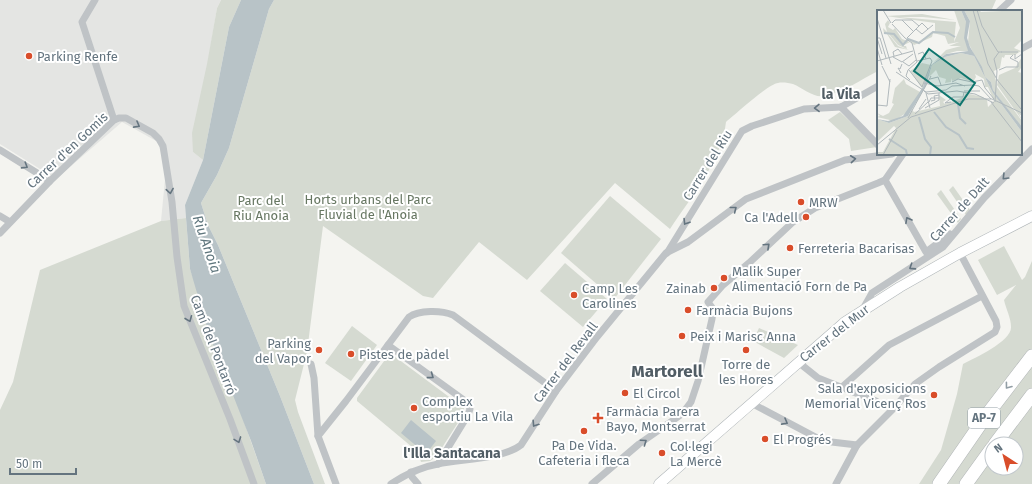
<svg xmlns="http://www.w3.org/2000/svg" width="1032" height="484" viewBox="0 0 1032 484" font-family="'Fira Sans',sans-serif">
	<rect width="100%" height="100%" fill="#f4f4f0"/>
	<polygon fill="#e4e5e3" points="0,0 221,0 217,8 193,152 203,160 185,205 186,218 161,221 166,169 158,142 122,122 56,179 0,144"/>
	<g fill="#d5dad1" fill-rule="evenodd">
		<polygon points="221,0 241,0 229,27 203,160 193,152 192,133 207,64 217,8"/>
		<path d="M274,0H996L992,9L988,11H878V71C862,79 842,93 824,96C813,98 803,88 793,84C789,83 782,82 778,83C768,84 735,115 726,122C722,160 691,197 670,229L615,183L527,280L479,242L433,298L423,296L323,226L307,352L295,400L298,412L325,484H314L280,396L218,245L208,225L201,203L217,175L229,148L269,9Z"/>
		<polygon points="840,112 877,147 851,151 849,139 828,120"/>
		<polygon points="953,186 970,210 966,215 949,190"/>
		<polygon points="941,190 961,219 958,223 937,194"/>
		<polygon points="610,196 661,239 614,299 561,253"/>
		<polygon points="186,218 190,269 266,484 0,484 0,410 13,382 40,270 161,221"/>
		<path d="M1004,246L1022,280L1025,277L1032,261V484H919L941,450L957,394L963,364C975,358 1012,341 1011,327C1011,318 1006,309 1004,300L1016,285L997,295L978,260ZM992,444H1016V468H992Z"/>
		<polygon points="565,263 607,299 583,327 540,291"/>
		<polygon points="352,326 377,345 351,381 325,363"/>
		<polygon points="759,328 798,345 784,358 753,341"/>
		<polygon points="390,353 464,408 464,412 461,418 436,457 430,461 421,462 418,452 357,401 357,398"/>
	</g>
	<g fill="#b8c3c7">
		<polygon points="241,0 274,0 269,9 229,148 217,175 201,203 208,225 218,245 280,396 314,484 266,484 251,441 209,334 190,269 185,205 203,160 229,27"/>
		<polygon points="411,420 436,441 426,454 401,433"/>
	</g>
	<g fill="none" stroke-linecap="round" stroke-linejoin="round">
		<defs>
			<polyline id="secondary" points="659,484 845,322 900,287 960,253 1032,216"/>
			<g id="highway">
				<polyline points="995,444 1032,395"/>
				<polyline points="939,484 986,416 1032,356"/>
				<polyline points="966,484 992,448"/>
			</g>
		</defs>
		<use href="#secondary" stroke="#afb5b8" stroke-width="11"/>
		<use href="#highway" stroke="#b0b4b6" stroke-width="14"/>
		<g stroke="#bfc3c6" stroke-width="7">
			<polyline points="95,0 82,22 114,120"/>
			<polyline points="999,11 1011,0"/>
			<polyline points="1021,49 1032,43"/>
			<polyline points="841,107 878,145"/>
			<polyline points="0,150 50,181"/>
			<polyline points="885,180 926,252 950,234"/>
			<polyline points="0,216 10,222"/>
			<polyline points="0,233 50,181 114,120 119,118 126,118 153,133 159,139 163,146 172,202 177,257 184,306 230,419 254,484"/>
			<polyline points="667,253 742,131 752,126 804,109 841,107 878,86"/>
			<polyline points="863,309 872,293 943,247 984,198 1032,149"/>
			<polyline points="388,345 468,403 470,409 468,415 438,464"/>
			<polyline points="798,362 818,378 876,401"/>
			<polyline points="311,364 314,378 318,436 336,484"/>
			<polyline points="842,387 889,345 982,296"/>
			<polyline points="751,403 823,441 857,445"/>
			<path d="M318,436L346,401L409,317C419,310 441,310 453,315L556,391"/>
			<polyline points="411,472 412,477 418,484"/>
			<path d="M391,484C406,474 421,467 438,464C461,459 503,459 521,445L556,391L597,337L666,253L688,242L746,199L845,160L892,154"/>
			<polyline points="592,484 639,444 682,414 691,402 698,381 712,319 713,309 708,302 723,285 749,263 793,222 815,208 878,183 885,180 903,154"/>
			<polyline points="836,484 857,445 894,408 915,384 939,367 995,332 997,327 996,321 960,253"/>
		</g>
		<use href="#secondary" stroke="#fff" stroke-width="10"/>
		<use href="#highway" stroke="#fff" stroke-width="13"/>
	</g>
	<defs><path id="oneway-chevron" d="M-2-3.5L2.5 0L-2 3.5" fill="none" stroke-width="1.6" stroke-linecap="round" stroke-linejoin="round"/></defs>
	<g stroke="#64747f">
		<use href="#oneway-chevron" transform="translate(817 108) rotate(179)"/>
		<use href="#oneway-chevron" transform="translate(137 125) rotate(29)"/>
		<use href="#oneway-chevron" transform="translate(853 159) rotate(-6)"/>
		<use href="#oneway-chevron" transform="translate(25 166) rotate(32)"/>
		<use href="#oneway-chevron" transform="translate(1005 177) rotate(135)"/>
		<use href="#oneway-chevron" transform="translate(170 191) rotate(81)"/>
		<use href="#oneway-chevron" transform="translate(734 209) rotate(-38)"/>
		<use href="#oneway-chevron" transform="translate(908 220) rotate(-119)"/>
		<use href="#oneway-chevron" transform="translate(686 222) rotate(122)"/>
		<use href="#oneway-chevron" transform="translate(767 246) rotate(-43)"/>
		<use href="#oneway-chevron" transform="translate(912 267) rotate(147)"/>
		<use href="#oneway-chevron" transform="translate(189 319) rotate(68)"/>
		<use href="#oneway-chevron" transform="translate(431 376) rotate(36)"/>
		<use href="#oneway-chevron" transform="translate(785 422) rotate(29)"/>
		<use href="#oneway-chevron" transform="translate(535 424) rotate(123)"/>
		<use href="#oneway-chevron" transform="translate(238 440) rotate(70)"/>
		<use href="#oneway-chevron" transform="translate(644 442) rotate(-35)"/>
	</g>
	<use stroke="#929ea5" href="#oneway-chevron" transform="translate(1008 386) rotate(127)"/>
	<g fill="#d94d2a" stroke="#fff" stroke-width="1.5">
		<circle cx="29" cy="56" r="4"/>
		<circle cx="801" cy="202" r="4"/>
		<circle cx="806" cy="217" r="4"/>
		<circle cx="790" cy="248" r="4"/>
		<circle cx="724" cy="278" r="4"/>
		<circle cx="714" cy="288" r="4"/>
		<circle cx="574" cy="295" r="4"/>
		<circle cx="688" cy="310" r="4"/>
		<circle cx="682" cy="336" r="4"/>
		<circle cx="319" cy="350" r="4"/>
		<circle cx="746" cy="350" r="4"/>
		<circle cx="351" cy="354" r="4"/>
		<circle cx="625" cy="393" r="4"/>
		<circle cx="934" cy="395" r="4"/>
		<circle cx="414" cy="408" r="4"/>
		<path d="M596 412h4v4h4v4h-4v4h-4v-4h-4v-4h4z"/>
		<circle cx="584" cy="431" r="4"/>
		<circle cx="765" cy="439" r="4"/>
		<circle cx="662" cy="453" r="4"/>
	</g>
	<g text-anchor="middle" stroke-width="4" stroke-linejoin="round" paint-order="stroke">
		<rect fill="#fff" stroke="#929ea5" stroke-width="1" x="968" y="408" width="32" height="20" rx="3"/>
		<g font-size="12" font-weight="bold" fill="#64747f">
			<text x="984" y="422">AP-7</text>
		</g>
		<g font-size="13" fill="#64747f" stroke="#fff" text-anchor="start">
			<text x="37" y="61">Parking Renfe</text>
			<text x="809" y="207">MRW</text>
			<text x="798" y="222" text-anchor="end">Ca l'Adell</text>
			<text x="798" y="253">Ferreteria Bacarisas</text>
			<text x="732" y="276">Malik Super<tspan x="732" dy="15">Alimentació Forn de Pa</tspan></text>
			<text x="582" y="293">Camp Les<tspan x="582" dy="15">Carolines</tspan></text>
			<text x="706" y="293" text-anchor="end">Zainab</text>
			<text x="696" y="315">Farmàcia Bujons</text>
			<text x="690" y="341">Peix i Marisc Anna</text>
			<text x="311" y="348" text-anchor="end">Parking<tspan x="311" dy="15">del Vapor</tspan></text>
			<text x="359" y="359">Pistes de pàdel</text>
			<text x="746" y="369" text-anchor="middle">Torre de<tspan x="746" dy="15">les Hores</tspan></text>
			<text x="926" y="393" text-anchor="end">Sala d'exposicions<tspan x="926" dy="15">Memorial Vicenç Ros</tspan></text>
			<text x="633" y="398">El Circol</text>
			<text x="422" y="406">Complex<tspan x="422" dy="15">esportiu La Vila</tspan></text>
			<text x="606" y="416">Farmàcia Parera<tspan x="606" dy="15">Bayo, Montserrat</tspan></text>
			<text x="773" y="444">El Progrés</text>
			<text x="584" y="450" text-anchor="middle">Pa De Vida.<tspan x="584" dy="15">Cafeteria i fleca</tspan></text>
			<text x="670" y="451">Col·legi<tspan x="670" dy="15">La Mercè</tspan></text>
		</g>
		<g font-size="13" fill="#64747f" stroke="#fff">
			<text transform="translate(67 150) rotate(-43)" y="5">Carrer d'en Gomis</text>
			<text transform="translate(707 165) rotate(-58)" y="5">Carrer del Riu</text>
			<text transform="translate(959 209) rotate(-48)" y="5">Carrer de Dalt</text>
			<text transform="translate(834 333) rotate(-38)" y="5">Carrer del Mur</text>
			<text transform="translate(214 345) rotate(69)" y="5">Camí del Pontarró</text>
			<text transform="translate(565 362) rotate(-53)" y="5">Carrer del Revall</text>
		</g>
		<g font-size="13" fill="#677762" stroke="#fff">
			<text x="368" y="204">Horts urbans del Parc<tspan x="368" dy="15">Fluvial de l'Anoia</tspan></text>
			<text x="261" y="205">Parc del<tspan x="261" dy="15">Riu Anoia</tspan></text>
		</g>
		<g font-size="14" font-weight="bold" fill="#515d65" stroke="#fff">
			<text x="841" y="99">la Vila</text>
			<text x="452" y="458">l'Illa Santacana</text>
		</g>
		<g font-size="14" font-style="italic" fill="#5f767d" stroke="#fff">
			<text transform="translate(207 244) rotate(71)" y="5">Riu Anoia</text>
		</g>
		<g font-size="17" font-weight="bold" fill="#515d65" stroke="#fff">
			<text x="667" y="377">Martorell</text>
		</g>
	</g>
	<g transform="translate(877 10)">
		<rect width="145" height="145" fill="#f4f4f0"/>
		<path d="M77,0H84L89,12L91,41H80L69,44L56,53L69,40L84,36H72L82,32L71,34L68,26L56,23L55,27L37,35L31,29L40,33L58,21V13L9,6L45,4L78,10L46,7H22L79,12L77,32L83,18ZM102,0L104,2L145,0V30L137,38L144,41L138,45H128L127,48L125,47L123,58L117,61L120,77L145,111V118L116,80L114,72L108,67L91,32L93,11L87,0ZM11,10L13,13L11,17L16,20L18,18L25,29L33,32L25,36H29L30,39L21,35L11,23L12,25L21,36L32,40L18,37L10,24H7L6,18L10,22L8,14ZM84,43L97,46L116,83L145,122V145H0V142H6L19,118L17,116L0,132V109L12,113L31,106L49,76L55,55L68,47ZM59,60L62,67L69,69L68,73L74,72V68L75,71L84,68L96,72L99,67L98,64L107,69L108,77H111L117,91L111,97L110,90L106,87L88,83L87,87L68,94L66,92L69,90L62,85L63,96L37,102L35,100L52,67ZM145,47L144,58L141,62L145,63V106L142,104L145,110L120,75L122,65L138,58ZM45,53L54,55L48,74L32,101L17,111L0,107L3,106L0,103L6,106L12,103L17,94L15,93L18,78L27,69L29,74L43,82L45,78L33,61Z" fill="#d5dad1" fill-rule="evenodd"/>
		<path d="M84,0H87L93,11L90,28L93,37L105,57L108,67L114,72L116,80L145,117V122L116,83L97,46L84,43L68,47L55,55L49,76L31,106L12,113L0,109L11,111L26,106L46,77L54,55L69,44L91,41L87,28L89,12Z" fill="#b8c3c7"/>
		<path fill="none" stroke="#b8c3c7" stroke-width="2" d="M7,23L17,24L26,35L31,29L42,33L56,22L71,23L78,27M81,94L83,108L89,114M57,102L69,117L82,125L90,138L97,139M42,107L48,129L54,137L53,145M12,129L29,140L30,145"/>
		<path fill="none" stroke="#b1b9bc" stroke-width="1" d="M6,0L14,13M96,0L111,54L121,71L144,99M100,0L105,16L121,42H125M0,8L14,54M25,10L36,21M15,13L18,10H35L42,16M15,14L28,28M39,19L45,24L56,15M0,28H3L9,48M0,28L5,44M28,28L35,33L40,52L31,60L29,66L33,70M30,28L45,13L51,19M0,38L5,55M124,42H141M41,44L46,42L49,49M138,44V49L145,44M17,46L16,42L21,39L25,44M16,47L25,52L36,44M0,51L36,41M40,51L53,48M26,52L32,56L39,50M5,56L13,72M32,60L45,77L55,51L53,48M122,60L129,57H141V52L133,48L136,45M19,62L49,82M24,63L21,58L23,59L25,54M53,69L61,67L64,75M75,72L81,69L95,72L105,70L108,78M47,73L61,76L79,73L88,76M108,78L117,89M47,81L51,84L80,81L98,84L117,93M87,81H103M49,82L69,80L75,76L96,75L102,76L114,89M49,83L53,98M54,91L58,90L57,86L62,85M52,92L54,88H62M74,92L68,93L76,87H86L87,82M114,92L145,132M118,92L120,61L117,49L122,42M0,95L10,96L13,69M48,98L62,90V83M42,99L49,89M38,104L51,92M31,108L54,66M0,135L34,107L91,89H115L145,103M6,145L20,120"/>
		<path fill="#0f766e" fill-opacity="0.15" stroke="#0f766e" stroke-width="2" d="M52,39L98,73L83,95L37,61Z"/>
		<rect width="145" height="145" fill="none" stroke="#64747f" stroke-width="2"/>
	</g>
	<g transform="translate(1004 456) rotate(324)"><circle r="19" fill="#ffffff" stroke="#c1c7cc"/>
	<path d="M0-3L7 15L0 10L-7 15Z" fill="#d94d2a"/>
	<text y="-6" font-size="11" font-weight="bold" text-anchor="middle" fill="#64747f">N</text>
	</g>
	<path d="M10 468v6h66v-6" fill="none" stroke="#64747f" stroke-width="2"/>
	<text x="16" y="468" font-size="12" fill="#64747f" stroke="#ffffff" stroke-width="3" paint-order="stroke">50 m</text>
</svg>
